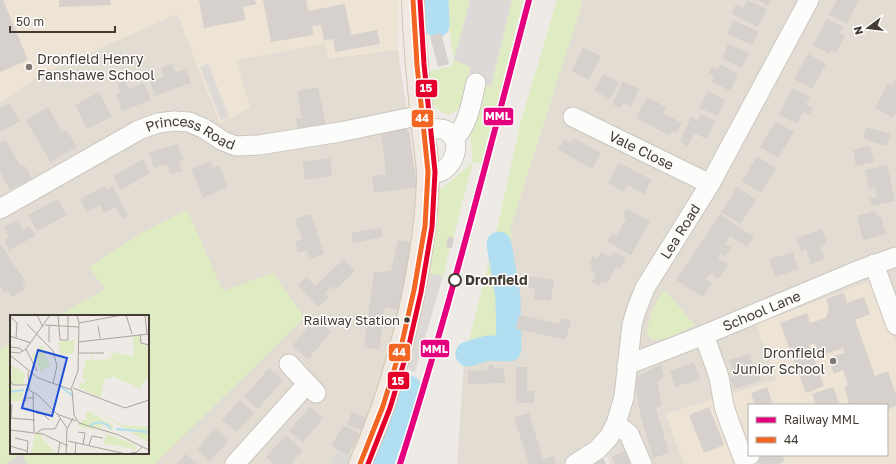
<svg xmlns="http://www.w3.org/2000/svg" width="896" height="464" viewBox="0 0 896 464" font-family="'Golos Text',sans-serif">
	<rect width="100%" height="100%" fill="#eeeae5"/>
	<g fill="#e3dcd2" fill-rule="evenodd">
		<path d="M0,0H399L398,50L417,182L415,241L390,353L383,368L371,420L354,464H0ZM11,316H148V453H11Z"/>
		<polygon points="583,0 896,0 896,343 871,282 776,380 666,414 684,464 610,464 604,449 564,464 457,464 464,360 514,355 511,226"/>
	</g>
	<g fill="#ede4d6" fill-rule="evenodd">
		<polygon points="0,0 399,0 398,50 328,59 325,44 236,60 250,107 220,124 177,14 43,74 0,103"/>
		<path d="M871,281L896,343V464H684L666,414L776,380L756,324ZM749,405H887V455H749Z"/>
	</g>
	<g fill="#dfebc2">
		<path d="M436,0H470L455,60L471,67C468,79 466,105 456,112C454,113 449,114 447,115C425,103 429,95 427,72L452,66L454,60L448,24L437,25Z"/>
		<polygon points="512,0 523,0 482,164 473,162 443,276 430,274 439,191 473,162 470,132 483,85 491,86"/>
		<polygon points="557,0 583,0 511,226 514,355 464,360 495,238 521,121"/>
		<polygon points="187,210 223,291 273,273 304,318 155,464 28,464 20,454 6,464 0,464 0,349 11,343 11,453 148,453 148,316 58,316 105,289 89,267 140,234"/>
		<path d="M664,289L695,325C685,330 660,345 650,338C649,336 648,334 647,332L651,313Z"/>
	</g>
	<g fill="#ddd9d6">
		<polygon points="470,0 512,0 491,87 468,81 471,67 454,60"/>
		<polygon points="208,64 229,117 221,120 200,67"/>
		<polygon points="430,274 443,276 415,372 402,367"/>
		<polygon points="338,450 361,460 360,464 330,464"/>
		<polygon points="21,454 28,464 6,464 20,454"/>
	</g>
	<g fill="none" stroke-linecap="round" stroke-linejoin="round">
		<g stroke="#b1def1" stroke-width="25">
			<polyline points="436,0 437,25"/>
			<polyline points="468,354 488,348 509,349 508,297 499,244"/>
			<polyline points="381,464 409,388"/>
		</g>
	</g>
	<g fill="#d6d1cc">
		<polygon points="0,0 3,0 28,60 0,72"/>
		<polygon points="59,0 110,0 111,5 59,7"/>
		<polygon points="199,0 255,0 256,4 243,7 245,20 204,28"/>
		<polygon points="263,0 306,0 308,11 345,4 351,35 377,30 380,44 335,52 333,39 324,40 321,25 312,26 314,35 271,42"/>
		<polygon points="747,0 767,9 758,27 732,14 736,4 743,8"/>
		<polygon points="757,0 771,0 768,6"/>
		<polygon points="837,0 859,0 847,24 829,15"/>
		<polygon points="827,19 843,27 840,33 845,36 836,53 831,50 829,53 813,45"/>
		<polygon points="733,20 759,32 752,45 727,34"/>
		<polygon points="441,33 449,64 438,67 430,36"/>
		<polygon points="728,44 749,53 742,68 722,58"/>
		<polygon points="583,47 601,56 589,80 572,71"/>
		<polygon points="808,54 826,64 812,89 794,79"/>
		<polygon points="172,64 176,72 186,69 191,83 155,96 150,82 164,77 161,68"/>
		<polygon points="721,65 738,74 730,91 712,82 714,76 709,73 712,67 718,70"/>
		<polygon points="603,74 619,82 610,99 594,91"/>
		<polygon points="896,79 896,112 893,118 875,108 888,83 892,86"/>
		<polygon points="125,81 128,89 144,83 151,100 122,111 116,94 120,93 117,84"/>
		<polygon points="623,81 639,89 631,107 623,103 621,108 612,104"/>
		<polygon points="318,87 326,125 298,131 296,119 302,118 297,91"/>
		<polygon points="792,88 810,97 806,104 813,108 810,115 803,112 797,123 779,115"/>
		<polygon points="707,91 725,100 718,116 699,108"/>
		<polygon points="99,92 112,117 87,129 75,105"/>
		<polygon points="647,97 666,107 663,113 682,123 677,133 673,131 670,136 636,118"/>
		<polygon points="9,103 20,121 0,132 0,108"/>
		<polygon points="48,107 62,132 66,130 77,147 51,162 26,120"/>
		<polygon points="700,114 715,121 707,139 694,133 688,146 680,142 691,117 698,120"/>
		<polygon points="776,121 794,132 778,158 760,147"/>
		<polygon points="866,127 891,134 887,146 863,139"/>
		<polygon points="406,129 409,133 417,187 374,193 372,176 386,174 381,132"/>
		<polygon points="574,138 601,153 592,169 558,149 564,139 571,143"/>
		<polygon points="6,140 19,164 26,167 32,178 10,190 0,172 0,143"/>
		<polygon points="178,144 183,160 179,162 182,171 170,174 167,164 154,168 149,152"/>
		<polygon points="870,146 874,162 856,166 853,150"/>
		<polygon points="757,156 776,168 761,193 742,181"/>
		<polygon points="330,158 332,176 305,180 302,162"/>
		<polygon points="143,159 150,173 121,190 113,176"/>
		<polygon points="210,161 213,168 219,166 228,187 203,198 191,169"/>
		<polygon points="619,163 652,180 644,194 628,185 624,192 608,183"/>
		<polygon points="887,165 895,201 872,206 870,198 877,197 875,187 869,189 865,170"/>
		<polygon points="105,186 107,190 113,187 128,216 122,219 116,207 104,213 100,205 87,212 80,199"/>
		<polygon points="737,187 756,200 740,224 721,212"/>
		<polygon points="58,199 67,215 37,231 28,215"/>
		<polygon points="627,209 650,221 631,255 607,242 612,234 616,236 627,218 623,216"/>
		<polygon points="875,211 877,217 881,216 886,234 863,240 857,216"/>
		<polygon points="311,214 324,254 310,259 307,250 298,253 295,242 302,239 295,219"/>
		<polygon points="720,214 754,237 747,247 730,236 725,244 731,247 725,256 721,254 718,258 728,264 718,279 710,273 706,279 712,283 703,297 676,280"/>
		<polygon points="18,220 23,230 30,226 35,236 9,250 4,240 9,237 4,227"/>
		<polygon points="381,227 383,237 353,243 351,233"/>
		<polygon points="822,229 827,243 820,246 825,259 811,264 806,249 801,251 796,238"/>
		<polygon points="448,237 454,238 452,248 446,247"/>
		<polygon points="398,240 413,243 400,311 385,307 379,350 364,347 374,272 391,271"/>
		<polygon points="0,244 25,281 22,283 26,288 12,297 8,291 4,293 0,286"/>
		<polygon points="601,252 611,257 613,252 626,258 620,269 616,267 607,284 602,281 599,286 592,282 596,274 591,271 593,266 589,264 593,256 597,259"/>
		<polygon points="793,252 798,269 775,277 769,259"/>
		<polygon points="344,259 355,271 336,289 333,286 325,293 329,297 318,307 298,285 307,277 315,286"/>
		<polygon points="530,276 554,280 551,301 534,299 535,289 528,288"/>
		<polygon points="844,293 847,303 864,297 870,314 855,320 875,376 888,371 896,395 896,406 887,410 887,405 841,405 849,402 844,387 848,385 843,370 834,374 828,358 844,353 843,348 820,356 815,343 809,345 824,386 806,393 780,323 807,313 810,323 826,318 829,307 826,299"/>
		<polygon points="519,315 560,324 562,318 571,320 566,340 516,329"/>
		<polygon points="319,322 331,332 308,359 292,346 309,326 313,329"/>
		<polygon points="749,354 755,372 758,371 761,380 734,389 730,378 735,376 729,360"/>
		<polygon points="694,362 700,379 675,387 670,371"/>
		<polygon points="661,364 664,378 657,381 662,406 656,408 669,453 653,458 640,413 635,383 637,377"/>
		<polygon points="494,365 494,369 504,368 505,383 468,384 468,371 488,370 488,366"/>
		<polygon points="516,367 527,367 527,391 534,391 534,403 516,403"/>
		<polygon points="269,368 283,380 258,409 244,397"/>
		<polygon points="767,387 773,405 755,405 751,393"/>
		<polygon points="833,387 840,405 816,405 812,394"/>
		<polygon points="239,400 254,413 236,432 222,420"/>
		<polygon points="310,407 323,418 303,443 289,431"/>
		<polygon points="709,407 724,445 704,453 689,415"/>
		<polygon points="352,412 367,418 362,431 347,424"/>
		<polygon points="529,413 543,459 554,456 556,464 529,464 514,417"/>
		<polygon points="343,425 360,434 348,455 331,446"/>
		<polygon points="215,428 229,440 210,461 197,449"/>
		<polygon points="286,435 303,451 291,464 274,464 266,457"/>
		<polygon points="628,449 636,464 615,464 612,457"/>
		<polygon points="186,454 198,464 177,464"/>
		<polygon points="766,455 782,455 785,461 779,464 759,464 756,459"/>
		<polygon points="602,456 606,464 587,464"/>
	</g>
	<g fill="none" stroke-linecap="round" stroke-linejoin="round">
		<defs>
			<g id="minor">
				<path id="s1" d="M573,117L710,184"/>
				<path d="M423,129C430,129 439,127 445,130C463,138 456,163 442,171C438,173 432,174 428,176"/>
				<path d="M455,138C469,123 471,103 476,83"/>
				<path id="s2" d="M0,209L139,130L158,123L174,121L189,122L203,128L223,141L236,146L259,145L340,132L422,115"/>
				<polyline points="874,264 896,325"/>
				<polyline points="704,335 719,377 724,406 729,421 743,458 750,455"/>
				<polyline points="289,364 316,393"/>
				<path id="s3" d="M627,365L704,335L857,271L896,257"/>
				<polyline points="616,424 629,434 642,464"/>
				<polyline points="235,464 307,384"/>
				<path id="s4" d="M575,464L597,450L609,437L616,424L624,397L632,325L636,311L645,288L710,184L809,0"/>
			</g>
			<path id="major" d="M360,464C384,411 398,363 411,306C420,264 427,221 428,178C428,162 425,145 423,130C419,86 414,43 413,0"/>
		</defs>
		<use href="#minor" stroke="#cac6c1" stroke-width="21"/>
		<use href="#major" stroke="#d2c5b1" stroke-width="24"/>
		<use href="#minor" stroke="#fcfcfb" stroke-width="19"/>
		<use href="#major" stroke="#f0eae2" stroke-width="22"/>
		<defs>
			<polyline id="bus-1" points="360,464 383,406 401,347 414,290 425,226 428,172 417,65 413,0"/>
			<polyline id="bus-2" points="368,464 390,408 408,349 421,292 432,227 435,172 424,64 420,0"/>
		</defs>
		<use href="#bus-1" stroke="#fff" stroke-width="8"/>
		<use href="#bus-2" stroke="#fff" stroke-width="8"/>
		<use href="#bus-1" stroke="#f26522" stroke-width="5"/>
		<use href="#bus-2" stroke="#e4002b" stroke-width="5"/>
		<defs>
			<path id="rail-1" d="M400,464C449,311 488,155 529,0"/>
		</defs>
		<use href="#rail-1" stroke="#fff" stroke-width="9"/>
		<use href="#rail-1" stroke="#e5007d" stroke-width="6"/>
	</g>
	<g fill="#807871" stroke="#fff" stroke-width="1.5">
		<circle cx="29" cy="67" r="4"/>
		<circle cx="833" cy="361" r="4"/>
	</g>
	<circle fill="#fff" stroke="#443b32" stroke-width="2" cx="455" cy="280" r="6"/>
	<circle fill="#443b32" stroke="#fff" stroke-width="1.5" cx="407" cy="320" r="3.5"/>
	<g text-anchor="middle" stroke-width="3" stroke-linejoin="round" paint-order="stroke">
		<g font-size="13" fill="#443b32" stroke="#fff" text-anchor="end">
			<text x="400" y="325">Railway Station</text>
		</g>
		<g font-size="14" fill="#443b32" stroke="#fff" text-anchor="start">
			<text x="37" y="64">Dronfield Henry<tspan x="37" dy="16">Fanshawe School</tspan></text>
			<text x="825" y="358" text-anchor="end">Dronfield<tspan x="825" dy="16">Junior School</tspan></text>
		</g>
		<g font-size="14" fill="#443b32" stroke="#fff">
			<text dy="5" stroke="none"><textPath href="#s2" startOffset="215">Princess Road</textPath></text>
			<text dy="5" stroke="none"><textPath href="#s1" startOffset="76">Vale Close</textPath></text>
			<text dy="5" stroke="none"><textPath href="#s4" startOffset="265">Lea Road</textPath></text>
			<text dy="5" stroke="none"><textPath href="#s3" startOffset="145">School Lane</textPath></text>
		</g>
		<g font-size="14" font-weight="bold" fill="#443b32" stroke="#fff" text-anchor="start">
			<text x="465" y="285">Dronfield</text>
		</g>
	</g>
	<g transform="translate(10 315)">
		<rect width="139" height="139" fill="#eeeae5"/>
		<path d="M129,20L131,29L139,31V69L136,63L130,73L102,61L99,64L95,63L90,83L69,72L71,67L74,69L76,65L72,63L76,45H82V38L84,45L100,44L103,37L124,41L123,21ZM65,25L63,39L51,40L48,27ZM30,31H33L40,52L35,53V56L32,57L21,39L28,37ZM2,50L15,59L13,69H4L0,64L3,56L0,53ZM0,73L13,75V82H7L13,83V86L0,87ZM81,93L112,110L139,112V128ZM78,96L104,111L101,116L93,108L91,113L84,112L83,115L67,110L75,104L78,105L75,99ZM88,115L126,130L124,137L121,133L94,129L96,119ZM25,118L33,120L31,122L46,139L21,138Z" fill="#dfebc2"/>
		<path fill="none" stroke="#b1def1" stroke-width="2" d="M50,71L63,81M0,77L14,75M80,110L89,107L98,110L101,114M106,114L139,117"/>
		<path fill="none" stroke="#aaa49d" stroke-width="1" d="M27,0L33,12M48,0L50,25H58V0M116,0L122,19M135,0L137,19M0,1L7,8L6,24M69,8L112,0M17,9L43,36L47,51L43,68M35,10L69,12M88,11L90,23M130,19L131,28L139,30M0,21L21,28M39,27V11M68,27L139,19M0,32L9,33L13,36M16,34L27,56M0,37L9,38L16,34L40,0M69,38H94M0,40L28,63L62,75L64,100L69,108L109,120L139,135M18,57L19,75L28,80L47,99L66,106M0,65L3,70H17M63,73L115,93L139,85M61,74L68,56L69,8L67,0M23,77L24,117M16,86L15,83H24M26,98L33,99L39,105M48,100L57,113M0,103L25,105M1,103L2,89M0,115L33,119L58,131M68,117L75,118L73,129M27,118L32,114H45L50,104M5,123L18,126L17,139M58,126L116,139L127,137L132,132M79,130L82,121L93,123M0,131L17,136M48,139L50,127M56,139L57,114L63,103M65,139L66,127"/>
		<path fill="#1d4ed8" fill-opacity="0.15" stroke="#1d4ed8" stroke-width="2" d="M28,35L57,43L42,101L12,93Z"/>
		<rect width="139" height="139" fill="none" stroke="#443b32" stroke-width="2"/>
	</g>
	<g stroke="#fff" stroke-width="1.5">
		<rect x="415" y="79" width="23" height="19" rx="4" fill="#e4002b"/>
		<rect x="483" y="107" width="31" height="19" rx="4" fill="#e5007d"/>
		<rect x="411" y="109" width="23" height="19" rx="4" fill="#f26522"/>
		<rect x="420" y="339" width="30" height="19" rx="4" fill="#e5007d"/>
		<rect x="388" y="343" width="23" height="19" rx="4" fill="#f26522"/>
		<rect x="387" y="371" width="23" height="19" rx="4" fill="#e4002b"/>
	</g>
	<g font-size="11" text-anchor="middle" font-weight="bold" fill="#fff">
		<text x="426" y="92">15</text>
		<text x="498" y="120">MML</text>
		<text x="422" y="122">44</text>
		<text x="435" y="353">MML</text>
		<text x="399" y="356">44</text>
		<text x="398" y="385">15</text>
	</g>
	<rect x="748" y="404" width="140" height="52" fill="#ffffff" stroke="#b4b1ad"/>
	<rect x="756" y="417" width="20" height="6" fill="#e5007d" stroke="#b4b1ad"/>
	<text x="784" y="424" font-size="12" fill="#443b32">Railway MML</text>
	<rect x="756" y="437" width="20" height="6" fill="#f26522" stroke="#b4b1ad"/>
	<text x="784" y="444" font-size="12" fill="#443b32">44</text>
	<g transform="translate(868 28) rotate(255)" stroke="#ffffff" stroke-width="3" paint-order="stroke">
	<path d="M0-3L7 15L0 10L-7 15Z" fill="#443b32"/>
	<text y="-6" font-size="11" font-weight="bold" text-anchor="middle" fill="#443b32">N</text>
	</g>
	<path d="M10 26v6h105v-6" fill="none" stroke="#443b32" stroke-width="2"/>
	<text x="16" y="26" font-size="12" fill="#443b32" stroke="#ffffff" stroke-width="3" paint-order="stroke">50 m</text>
</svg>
